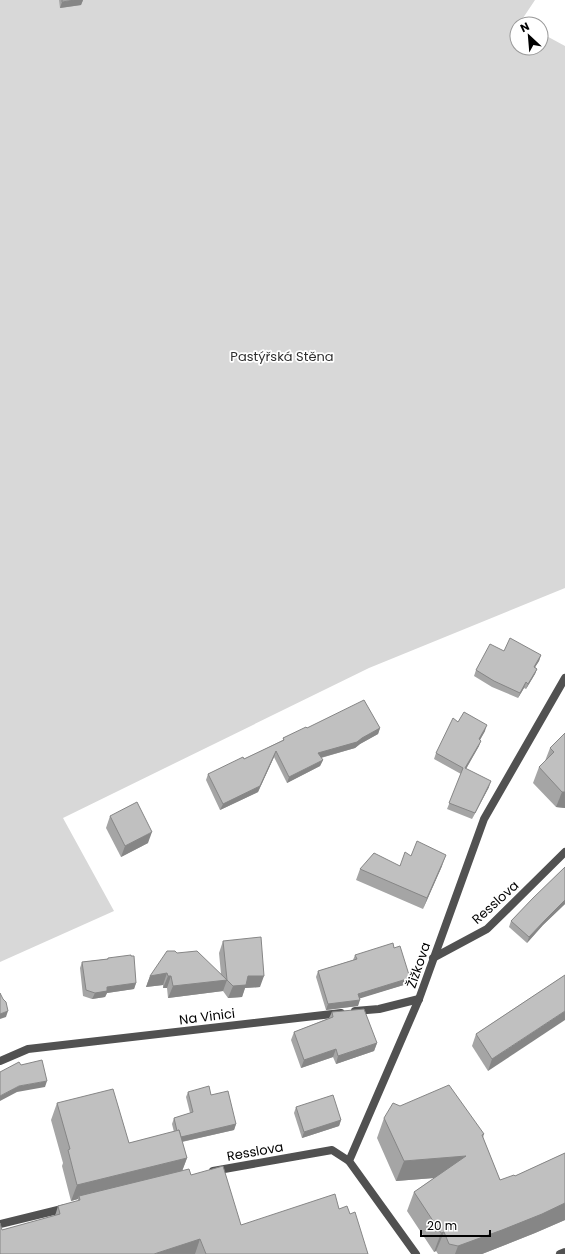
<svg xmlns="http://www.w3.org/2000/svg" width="565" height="1254" viewBox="0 0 565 1254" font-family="Poppins,sans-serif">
	<rect width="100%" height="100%" fill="#fff"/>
	<polygon fill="#d8d8d8" points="0,0 535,0 521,21 526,24 517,24 517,48 541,48 541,33 565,46 565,588 369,668 63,818 114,911 0,962"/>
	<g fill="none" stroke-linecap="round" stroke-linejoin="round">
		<g stroke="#515151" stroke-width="8">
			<polyline points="433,958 487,929 565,852"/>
			<polyline points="355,1011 379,1009 419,999"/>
			<polyline points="0,1061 28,1049 341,1013"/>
			<polyline points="213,1171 332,1150 349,1161"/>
			<polyline points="0,1224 66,1208"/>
			<polyline points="416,1254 349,1161 419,999 484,819 565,678"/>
			<polyline points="560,1254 565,1252"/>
		</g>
	</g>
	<g fill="#a5a5a5">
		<polygon points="59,0 83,0 81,5 60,8"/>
		<polygon points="504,651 541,655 539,661 535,667 537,669 535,674 526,689 524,688 518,698 492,687 474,676 476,670"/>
		<polygon points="458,722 485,731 480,740 479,746 466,769 489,787 472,819 447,809 461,774 434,759 436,753"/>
		<polygon points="307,728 380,728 378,734 360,744 355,748 321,758 323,760 320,766 287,783 274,757 258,792 220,810 206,780 208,774 244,759 283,740 283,738"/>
		<polygon points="565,733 565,808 556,807 533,783 539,767 545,761 550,748"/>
		<polygon points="110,816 148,843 121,857 106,828"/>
		<polygon points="411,856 442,866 423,909 356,880 360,869 400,866"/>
		<polygon points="565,867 565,904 543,925 527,943 509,927 511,921"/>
		<polygon points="223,941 260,987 245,988 242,997 228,998 223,991 168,998 167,988 163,988 163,985 146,987 150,976 177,953 221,974 219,953"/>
		<polygon points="355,955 410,978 407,984 359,998 358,1006 326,1010 316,977 318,971 353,960"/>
		<polygon points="108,958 136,983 134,989 107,993 105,997 92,999 83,996 80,968 82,962 107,959"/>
		<polygon points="565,975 488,1071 472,1046 476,1034"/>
		<polygon points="332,1012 377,1043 374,1051 336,1064 333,1057 301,1068 291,1040 294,1032 329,1018"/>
		<polygon points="188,1092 211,1095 236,1124 234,1130 182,1142 187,1158 182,1171 191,1175 241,1225 339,1209 350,1214 368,1254 0,1254 2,1230 55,1216 58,1206 78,1201 78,1199 71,1201 62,1166 63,1163 51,1120 57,1103 129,1143 174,1132 172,1124 174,1118 190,1113 186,1097"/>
		<polygon points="400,1106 484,1134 483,1138 500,1180 515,1176 565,1153 565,1220 535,1233 482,1254 438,1254 436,1251 434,1252 407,1211 414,1192 434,1178 396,1181 377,1138 384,1118"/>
		<polygon points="296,1107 341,1120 339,1126 302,1138 294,1113"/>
	</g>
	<g fill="#868686">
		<polygon points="75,0 83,0 81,5 60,8 62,2"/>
		<polygon points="541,655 539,661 532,672 534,667"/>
		<polygon points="537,669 535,674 526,689 528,684"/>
		<polygon points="526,682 524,688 518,698 520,693"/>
		<polygon points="487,725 485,731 477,745 479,739"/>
		<polygon points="380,728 378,734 360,744 355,748 316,759 318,753 362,738"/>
		<polygon points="481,741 479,746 463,774 465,768"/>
		<polygon points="276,751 274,757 258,792 220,810 223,804"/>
		<polygon points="323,760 320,766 287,783 289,777"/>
		<polygon points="491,781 489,787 472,819"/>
		<polygon points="562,792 565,792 565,808 556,807"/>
		<polygon points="152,832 148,843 121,857 125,846"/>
		<polygon points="446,855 442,866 423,909 427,898"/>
		<polygon points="565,900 565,904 543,925 527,943 529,937 546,919"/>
		<polygon points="167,973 163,985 146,987 150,976"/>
		<polygon points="168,976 171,976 167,988 163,988"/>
		<polygon points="248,976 264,976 260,987 245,988 242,997 228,998 233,986"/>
		<polygon points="410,978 407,984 355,1000 358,994"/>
		<polygon points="227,980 223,991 168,998 173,986"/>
		<polygon points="136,983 134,989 107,993 105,997 92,999 95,993 107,987"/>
		<polygon points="360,1000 358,1006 326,1010 328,1004"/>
		<polygon points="8,1011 6,1017 0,1019 0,1014"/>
		<polygon points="565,1011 565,1020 488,1071 492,1059"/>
		<polygon points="377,1043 374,1051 336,1064 338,1056"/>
		<polygon points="336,1049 333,1057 301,1068 304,1060"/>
		<polygon points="47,1081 45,1087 17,1092 0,1101 0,1096 19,1086"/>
		<polygon points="341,1120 339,1126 302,1138 304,1132"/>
		<polygon points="236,1124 234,1130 176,1143 178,1137"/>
		<polygon points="466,1156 459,1176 396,1181 404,1161"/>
		<polygon points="187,1158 181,1174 79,1196 78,1199 71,1201 77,1185"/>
		<polygon points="565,1203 565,1220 535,1233 482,1254 455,1254 458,1246"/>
		<polygon points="444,1232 436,1251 434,1252 441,1233"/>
		<polygon points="200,1239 195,1254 154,1254"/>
	</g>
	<g fill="#c0c0c0" stroke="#868686">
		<polygon points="62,0 75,0 62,2"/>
		<polygon points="510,638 541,655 534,667 537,669 528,684 526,682 520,693 494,681 476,670 490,644 504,651"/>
		<polygon points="364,700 380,728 362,738 357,742 318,753 323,760 289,777 276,751 260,786 223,804 208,774 243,757 244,759 284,740 283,738 306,727 307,728"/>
		<polygon points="464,712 487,725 479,739 481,741 465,768 491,781 475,813 449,803 463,768 436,753 453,718 458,722"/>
		<polygon points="565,733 565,792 562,792 539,767 554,752 550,748"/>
		<polygon points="137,802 152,832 125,846 110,816"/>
		<polygon points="417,841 446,855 427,898 360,869 374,853 400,866 405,852 411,856"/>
		<polygon points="565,867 565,900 546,919 529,937 511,921 533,898"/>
		<polygon points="261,937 264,976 248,976 246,985 233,986 227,980 173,986 171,976 168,976 167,973 150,976 167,951 175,951 177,953 197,951 227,980 223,941"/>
		<polygon points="393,943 394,948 400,946 410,978 358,994 360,1000 328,1004 318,971 357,959 355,955"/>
		<polygon points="131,955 131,956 134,956 136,983 107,987 107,991 95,993 86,990 82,962 108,959 108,958"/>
		<polygon points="565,975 565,1011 492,1059 476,1034"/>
		<polygon points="0,993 3,999 6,1002 8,1011 0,1014"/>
		<polygon points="364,1009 377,1043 338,1056 336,1049 304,1060 294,1032 333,1017 332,1012"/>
		<polygon points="42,1060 47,1081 19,1086 0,1096 0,1072 19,1062 21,1065"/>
		<polygon points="449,1085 484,1134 482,1135 500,1180 514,1175 515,1176 565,1153 565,1203 542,1214 502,1230 458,1246 449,1244 444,1232 441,1233 414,1192 466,1156 404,1161 384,1118 393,1103 400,1106"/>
		<polygon points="209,1086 211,1095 228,1091 236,1124 181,1137 179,1130 177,1131 174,1118 193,1112 188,1092"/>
		<polygon points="113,1089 129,1143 179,1130 187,1158 77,1185 68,1150 70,1149 57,1103"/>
		<polygon points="333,1095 341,1120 304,1132 296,1107"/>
		<polygon points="223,1166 241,1225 335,1194 339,1209 347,1206 350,1214 355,1212 368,1254 206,1254 200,1239 154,1254 0,1254 0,1223 2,1230 60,1214 58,1206 80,1200 79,1196 189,1169 191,1175"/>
	</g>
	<g text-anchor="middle" stroke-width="3.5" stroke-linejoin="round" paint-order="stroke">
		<g font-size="13" fill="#2f2f2f" stroke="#fff">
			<text x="282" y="361">Pastýřská Stěna</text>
		</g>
		<g font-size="13" fill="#000" stroke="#fff">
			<text transform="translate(495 902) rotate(-42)" y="5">Resslova</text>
			<text transform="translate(418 965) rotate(-71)" y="5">Žižkova</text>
			<text transform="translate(207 1016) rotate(-7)" y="5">Na Vinici</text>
			<text transform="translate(255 1151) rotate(-10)" y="5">Resslova</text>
		</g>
	</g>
	<g transform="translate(529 36) rotate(334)"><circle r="19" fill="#ffffff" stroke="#999999"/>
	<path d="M0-3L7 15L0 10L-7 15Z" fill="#000000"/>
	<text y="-6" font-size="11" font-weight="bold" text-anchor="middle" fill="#000000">N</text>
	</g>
	<path d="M421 1230v6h69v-6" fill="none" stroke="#000000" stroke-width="2"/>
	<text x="427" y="1230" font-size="12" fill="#000000" stroke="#ffffff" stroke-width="3" paint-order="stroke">20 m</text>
</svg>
